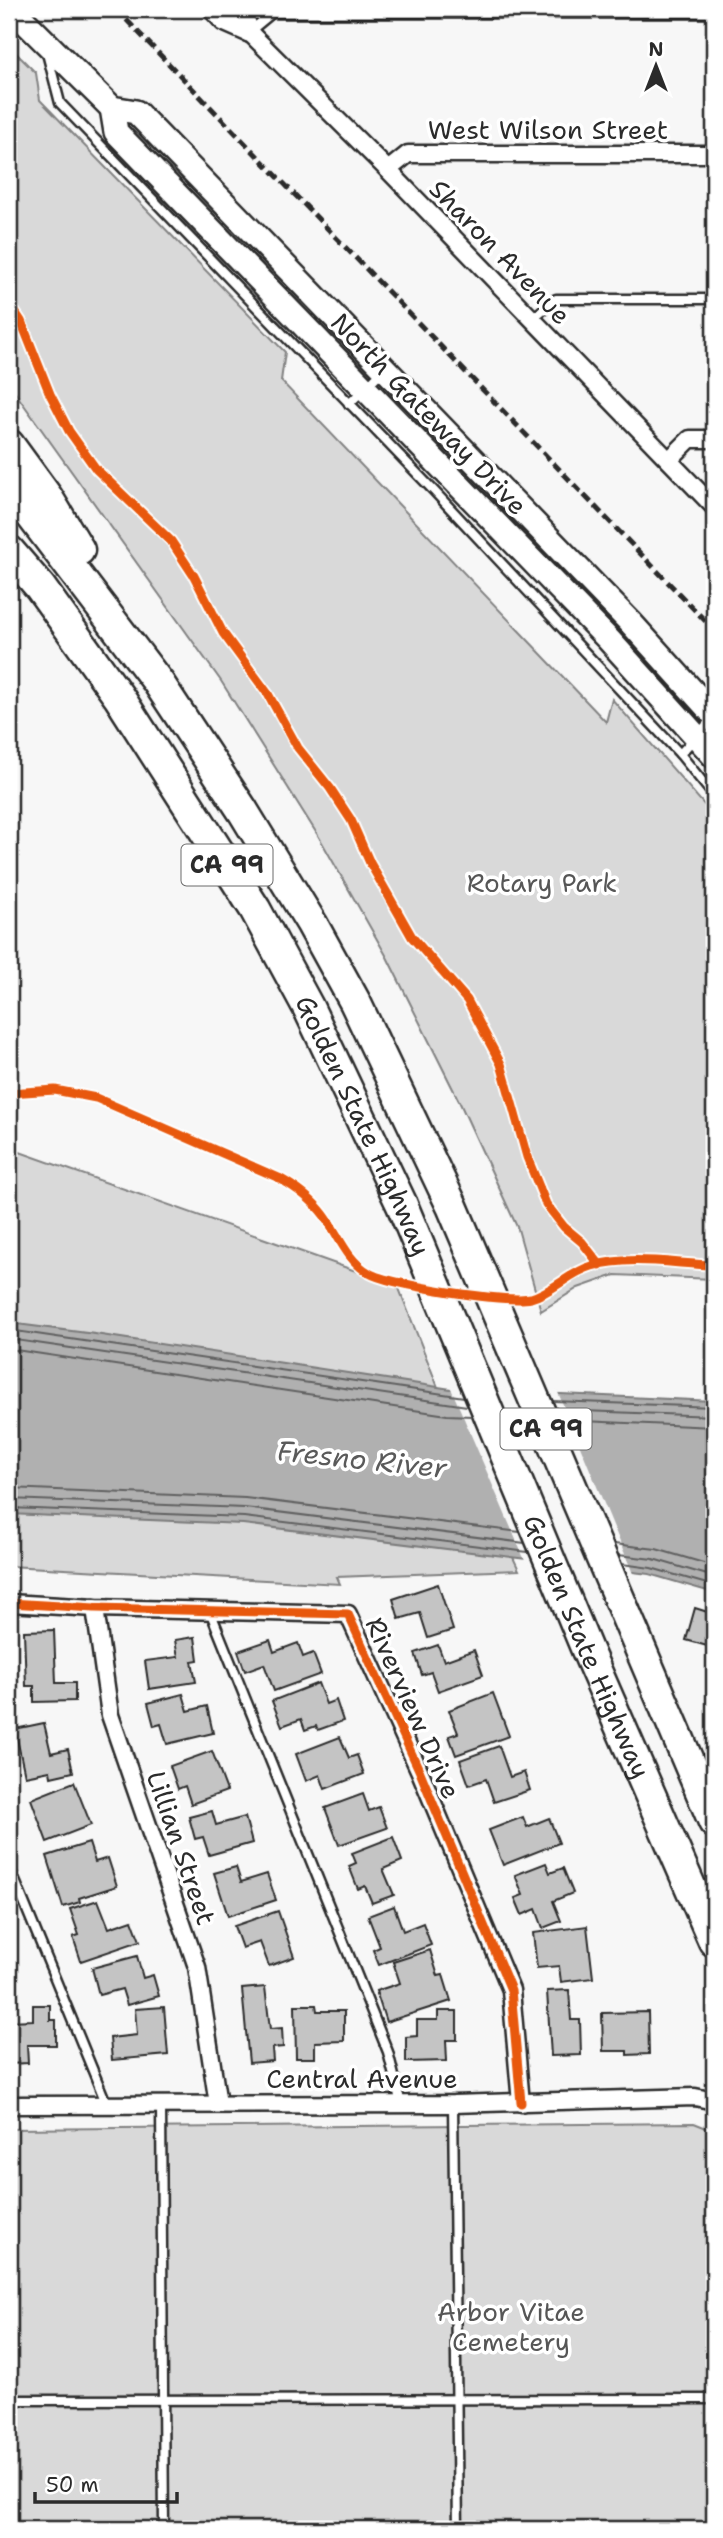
<svg xmlns="http://www.w3.org/2000/svg" width="723" height="2538" viewBox="0 0 723 2538" font-family="'Shantell Sans',sans-serif">
	<rect width="100%" height="100%" fill="#f7f7f7"/>
	<filter id="ink" filterUnits="userSpaceOnUse"><feTurbulence type="fractalNoise" baseFrequency=".0143" numOctaves="2"/><feDisplacementMap in="SourceGraphic" scale="14" xChannelSelector="R" yChannelSelector="G"/><feConvolveMatrix kernelMatrix="1 2 1 2 8 2 1 2 1" color-interpolation-filters="sRGB"/></filter>
	<g filter="url(#ink)">
		<g fill="#d9d9d9" stroke="#828282" stroke-width="2">
			<polygon points="9,46 36,73 40,100 285,352 281,381 606,722 612,699 714,816 714,1279 615,1275 578,1288 541,1311 518,1229 459,1101 387,957 319,837 221,681 9,384"/>
			<polygon points="9,1151 17,1151 398,1286 464,1453 519,1570 337,1577 340,1584 9,1566"/>
			<polygon points="694,2123 714,2131 714,2529 9,2529 9,2129"/>
		</g>
		<polygon fill="#b0b0b0" stroke="#7b7b7b" stroke-width="2" points="9,1323 95,1334 451,1389 714,1401 714,1593 649,1574 243,1524 9,1514"/>
		<polygon fill="#f7f7f7" points="450,1386 557,1390 634,1576 526,1563"/>
		<g fill="none" stroke-linecap="round" stroke-linejoin="round">
			<g stroke="#606060" stroke-width="2">
				<polyline points="9,1330 464,1397"/>
				<polyline points="9,1339 467,1406"/>
				<polyline points="9,1349 447,1415 472,1416"/>
				<polyline points="553,1401 714,1407"/>
				<polyline points="557,1410 714,1416"/>
				<polyline points="561,1420 714,1427"/>
				<polyline points="9,1488 245,1498 520,1532"/>
				<polyline points="9,1499 245,1508 525,1543"/>
				<polyline points="9,1508 244,1517 528,1552"/>
				<polyline points="614,1544 656,1549 714,1566"/>
				<polyline points="618,1555 653,1559 714,1577"/>
				<polyline points="622,1564 651,1568 714,1586"/>
			</g>
		</g>
		<g fill="#c4c4c4" stroke="#2b2b2b" stroke-width="2">
			<polygon points="438,1584 453,1630 428,1638 420,1613 399,1619 393,1599"/>
			<polygon points="695,1608 714,1614 714,1648 686,1640"/>
			<polygon points="54,1630 56,1683 75,1683 75,1701 34,1702 34,1686 26,1686 24,1631"/>
			<polygon points="195,1637 198,1660 192,1661 196,1682 149,1689 145,1661 178,1657 175,1640"/>
			<polygon points="270,1640 274,1652 298,1643 303,1657 313,1653 321,1674 274,1691 264,1664 245,1671 238,1651"/>
			<polygon points="438,1645 444,1661 474,1650 483,1675 438,1691 431,1672 422,1675 415,1653"/>
			<polygon points="318,1683 326,1704 336,1700 343,1721 318,1730 316,1726 305,1730 301,1719 282,1726 272,1701"/>
			<polygon points="493,1693 509,1736 456,1755 449,1736 458,1733 449,1710"/>
			<polygon points="183,1694 188,1711 207,1706 213,1733 167,1744 161,1724 154,1726 148,1703"/>
			<polygon points="44,1723 51,1753 68,1749 73,1772 51,1777 50,1771 25,1776 15,1729"/>
			<polygon points="340,1737 349,1758 357,1755 364,1774 325,1789 320,1775 306,1781 296,1754"/>
			<polygon points="499,1746 510,1777 524,1772 530,1790 494,1802 486,1779 469,1785 460,1760"/>
			<polygon points="212,1751 227,1791 191,1804 185,1786 178,1789 170,1766"/>
			<polygon points="74,1782 91,1825 47,1842 31,1799"/>
			<polygon points="363,1794 369,1811 379,1807 387,1828 339,1845 325,1808"/>
			<polygon points="212,1811 216,1825 245,1817 252,1843 209,1855 203,1837 195,1839 189,1817"/>
			<polygon points="523,1817 527,1827 549,1818 559,1843 503,1865 489,1830"/>
			<polygon points="393,1837 402,1861 383,1869 394,1895 372,1903 365,1886 358,1889 349,1866 356,1863 352,1853"/>
			<polygon points="89,1843 95,1862 108,1858 117,1886 79,1898 80,1902 63,1907 47,1856"/>
			<polygon points="546,1863 550,1873 563,1868 573,1893 553,1901 561,1921 543,1928 536,1909 522,1915 515,1898 523,1895 515,1875"/>
			<polygon points="236,1867 241,1882 267,1874 276,1900 228,1916 214,1873"/>
			<polygon points="98,1900 109,1928 132,1920 140,1941 81,1961 73,1937 79,1935 70,1909"/>
			<polygon points="394,1906 403,1931 423,1923 431,1945 379,1965 373,1950 380,1947 368,1916"/>
			<polygon points="278,1911 294,1957 269,1966 260,1942 242,1948 234,1926"/>
			<polygon points="587,1926 593,1978 561,1982 559,1966 537,1968 533,1933"/>
			<polygon points="430,1950 438,1976 443,1975 451,2001 386,2022 376,1991 400,1983 393,1962"/>
			<polygon points="137,1956 143,1978 153,1975 159,1996 127,2005 122,1989 99,1995 92,1968"/>
			<polygon points="265,1987 270,2029 282,2028 283,2047 272,2048 273,2061 249,2063 242,1989"/>
			<polygon points="569,1990 571,2020 580,2020 581,2055 551,2056 547,1991"/>
			<polygon points="33,2005 50,2005 50,2020 56,2020 56,2045 27,2045 28,2063 9,2064 9,2021 33,2020"/>
			<polygon points="295,2005 316,2005 317,2011 344,2011 344,2041 315,2042 315,2058 296,2058"/>
			<polygon points="164,2007 168,2055 112,2060 110,2038 137,2035 135,2009"/>
			<polygon points="438,2011 457,2011 457,2040 446,2040 447,2061 406,2062 406,2037 417,2036 417,2020 438,2020"/>
			<polygon points="648,2012 649,2054 627,2055 627,2051 603,2051 602,2013"/>
		</g>
		<g fill="none" stroke-linecap="round" stroke-linejoin="round">
			<defs>
				<g id="service">
					<polyline points="249,32 272,13 714,13"/>
					<polyline points="47,53 60,103 434,491 680,754 714,796"/>
					<polyline points="532,319 556,299 714,299"/>
					<polyline points="349,404 384,369"/>
					<polyline points="680,754 713,718"/>
					<polyline points="210,1611 388,2052 401,2104"/>
					<polyline points="9,1866 107,2105"/>
					<polyline points="453,2104 458,2529"/>
					<polyline points="161,2105 164,2529"/>
					<polyline points="9,2400 714,2399"/>
				</g>
				<g id="minor">
					<polyline points="249,32 388,170 714,507"/>
					<polyline points="388,170 408,154 714,154"/>
					<polyline points="669,460 690,439 714,439"/>
					<polyline points="9,1603 95,1608 348,1614 420,1772 511,1990 521,2103"/>
					<polyline points="95,1608 110,1715 197,1967 218,2104"/>
					<polyline points="9,2105 453,2104 695,2097 714,2101"/>
				</g>
				<g id="tertiary">
					<polyline points="213,9 224,21 249,32"/>
					<polyline points="241,9 249,32"/>
				</g>
				<g id="secondary">
					<polyline points="12,9 112,108 136,112 630,622 714,715"/>
					<polyline points="112,108 116,132 609,640 714,756"/>
				</g>
				<g id="motorway">
					<polyline points="9,445 47,497 79,550"/>
					<polyline points="9,486 158,682 243,811 312,924 355,1002 452,1206 714,1822"/>
					<path id="s1" d="M9,551L40,587L119,697L255,909L308,1007L402,1205L587,1650L714,1941"/>
				</g>
			</defs>
			<use href="#service" stroke="#2b2b2b" stroke-width="13"/>
			<use href="#minor" stroke="#2b2b2b" stroke-width="21"/>
			<use href="#tertiary" stroke="#2b2b2b" stroke-width="24"/>
			<use href="#secondary" stroke="#2b2b2b" stroke-width="28"/>
			<use href="#motorway" stroke="#2b2b2b" stroke-width="35"/>
			<use href="#service" stroke="#fff" stroke-width="8"/>
			<use href="#minor" stroke="#fff" stroke-width="16"/>
			<use href="#tertiary" stroke="#fff" stroke-width="19"/>
			<use href="#secondary" stroke="#fff" stroke-width="23"/>
			<use href="#motorway" stroke="#fff" stroke-width="30"/>
			<polyline stroke="#2b2b2b" stroke-width="5" stroke-dasharray="10 5" stroke-linecap="butt" points="116,9 714,630"/>
			<defs>
				<g id="cycleway">
					<polyline points="9,303 21,321 50,394 69,431 96,469 171,541 194,576 223,633 268,694 298,748 330,788 351,820 370,863 412,937 467,1000 501,1064 527,1157 546,1204 564,1227 582,1242 600,1265"/>
					<path d="M9,1093L55,1090L96,1098L279,1178C297,1188 312,1199 324,1215C339,1235 346,1260 369,1273C389,1285 508,1303 531,1298C553,1292 570,1272 592,1266C631,1255 675,1264 714,1265"/>
					<polyline points="9,1603 95,1608 348,1614 420,1772 511,1990 521,2103"/>
				</g>
			</defs>
			<use href="#cycleway" stroke="#fff" stroke-width="13"/>
			<use href="#cycleway" stroke="#e8590c" stroke-width="9"/>
		</g>
	</g>
	<g text-anchor="middle" stroke-width="7" stroke-linejoin="round" paint-order="stroke">
		<g fill="#fff" stroke="#6b6b6b" stroke-width="2">
			<rect x="181.5" y="844.5" width="91" height="41" rx="5"/>
			<rect x="500.5" y="1408.5" width="91" height="41" rx="5"/>
		</g>
		<g font-size="24" font-weight="bold" fill="#2b2b2b">
			<text x="227" y="873">CA 99</text>
			<text x="546" y="1437">CA 99</text>
		</g>
		<g font-size="26" fill="#2b2b2b" stroke="#fff">
			<text x="548" y="139">West Wilson Street</text>
			<text transform="translate(500 252) rotate(46)" y="9">Sharon Avenue</text>
			<text transform="translate(429 414) rotate(46)" y="9">North Gateway Drive</text>
			<text dy="9" stroke="none"><textPath href="#s1" startOffset="677">Golden State Highway</textPath></text>
			<text dy="9" stroke="none"><textPath href="#s1" startOffset="1244">Golden State Highway</textPath></text>
			<text transform="translate(413 1708) rotate(66)" y="9">Riverview Drive</text>
			<text transform="translate(181 1848) rotate(71)" y="9">Lillian Street</text>
			<text x="362" y="2088">Central Avenue</text>
		</g>
		<g font-size="26" fill="#565656" stroke="#fff">
			<text x="542" y="892">Rotary Park</text>
			<text x="511" y="2321">Arbor Vitae<tspan x="511" dy="30">Cemetery</tspan></text>
		</g>
		<g font-size="28" font-style="italic" fill="#5a5a5a" stroke="#fff">
			<text transform="translate(362 1459) rotate(6)" y="10">Fresno River</text>
		</g>
	</g>
	<rect width="723" height="2538" fill="none" stroke="#fff" stroke-width="35"/>
	<rect x="18" y="18" width="688" height="2503" fill="none" stroke="#2b2b2b" stroke-width="2.5" filter="url(#ink)"/>
	<g transform="translate(656 66)" stroke="#ffffff" stroke-width="5" paint-order="stroke">
	<path d="M0-5L12 26L0 18L-12 26Z" fill="#2b2b2b"/>
	<text y="-10" font-size="19" font-weight="bold" text-anchor="middle" fill="#2b2b2b">N</text>
	</g>
	<path d="M35 2492v10h142v-10" fill="none" stroke="#2b2b2b" stroke-width="3.5"/>
	<text x="46" y="2492" font-size="21" fill="#2b2b2b" stroke="#ffffff" stroke-width="5" paint-order="stroke">50 m</text>
</svg>
